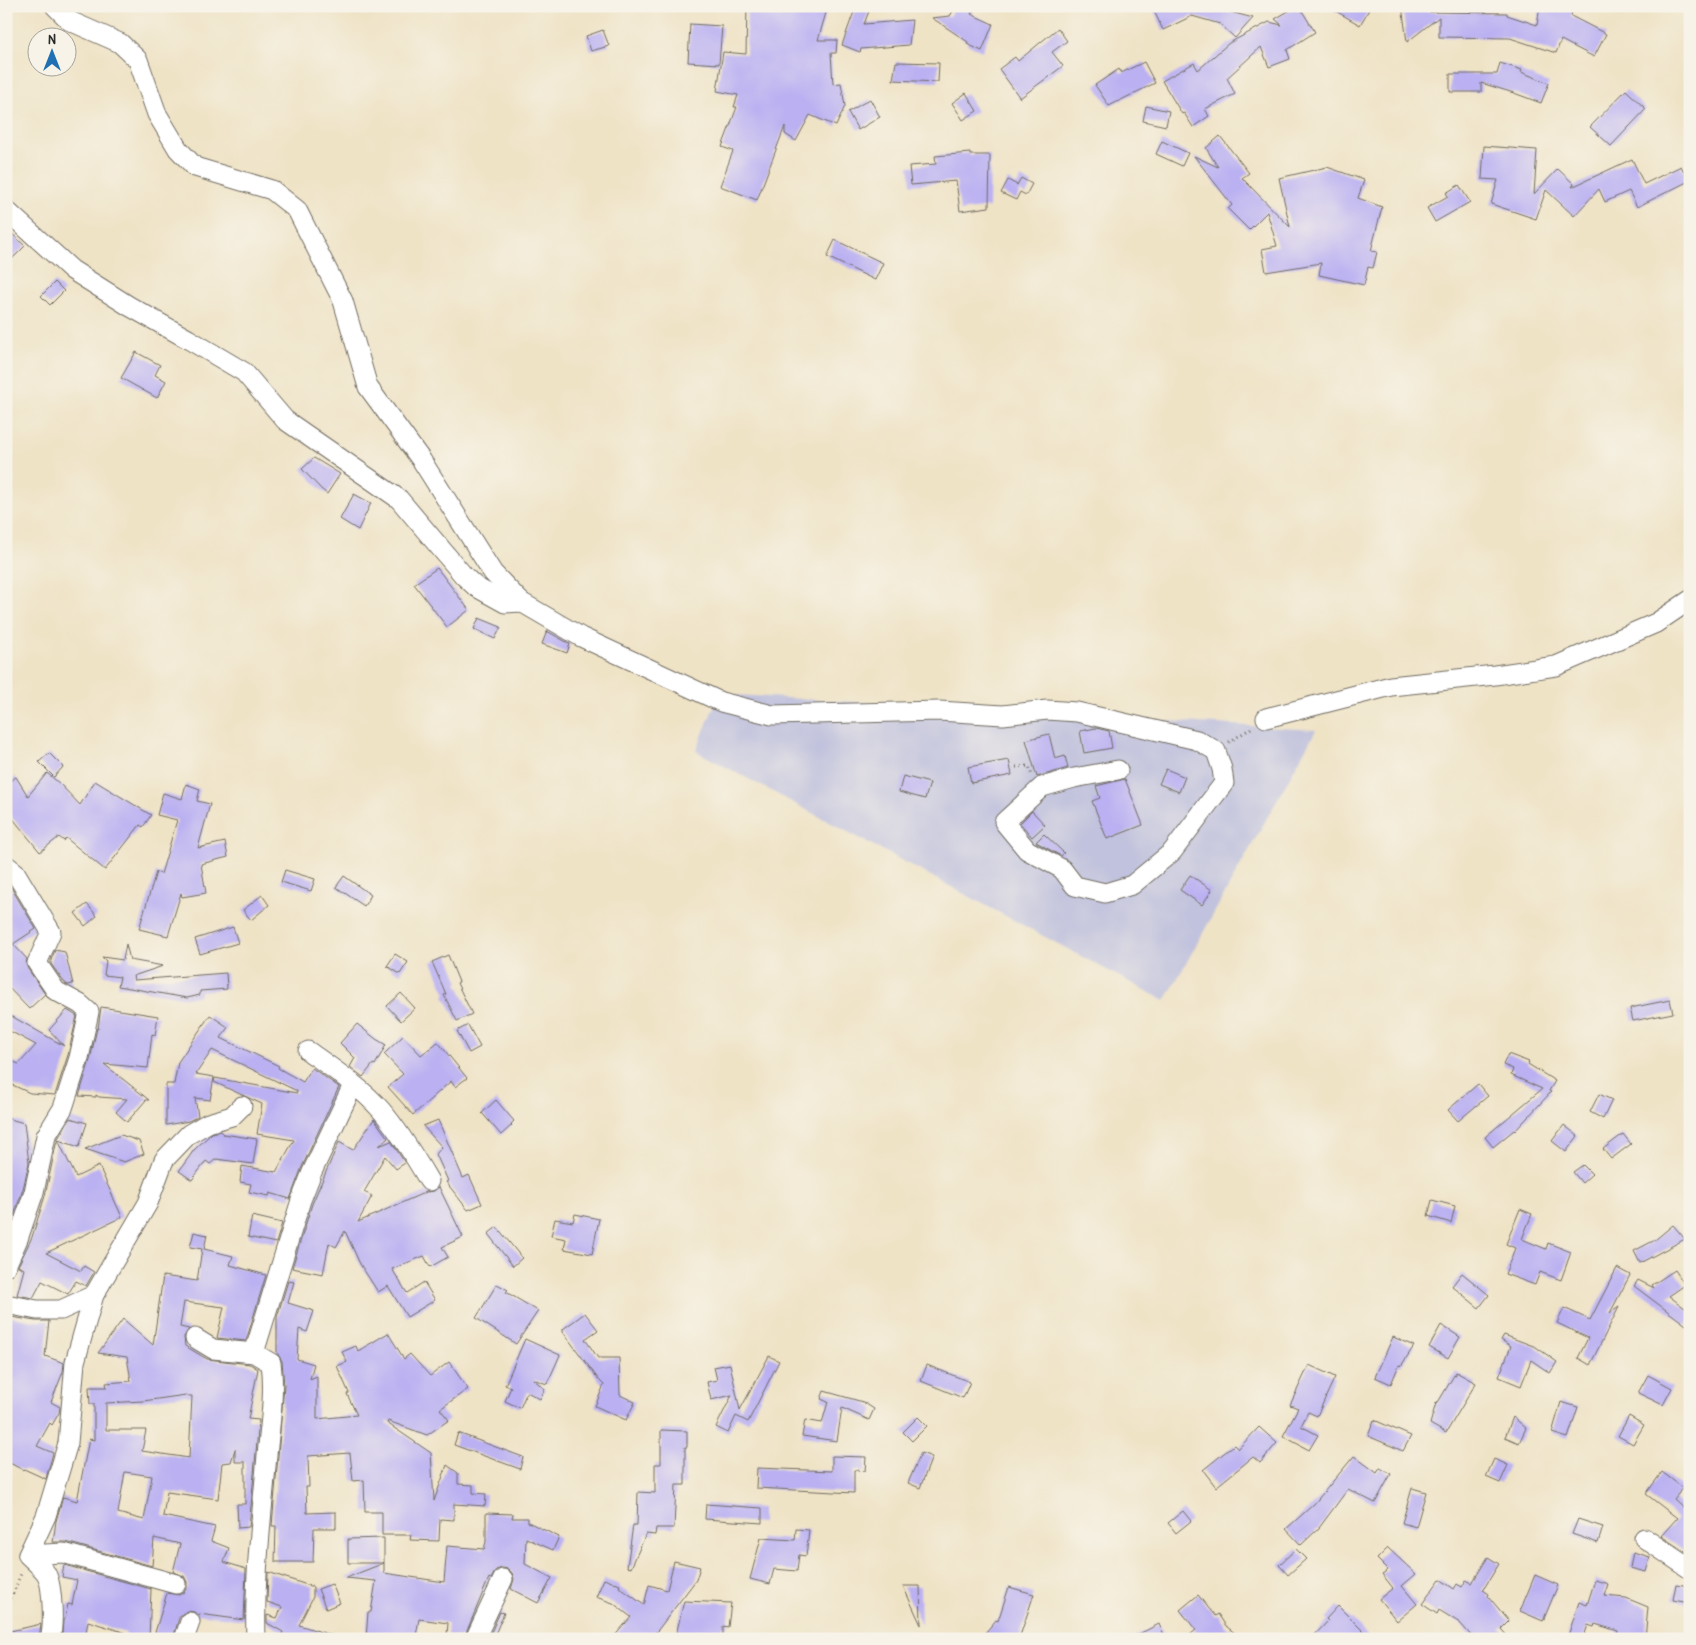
<svg xmlns="http://www.w3.org/2000/svg" width="1696" height="1645" viewBox="0 0 1696 1645" font-family="'Patrick Hand',sans-serif">
	<rect width="100%" height="100%" fill="#f7f3e8"/>
	<filter id="ink" filterUnits="userSpaceOnUse"><feTurbulence type="fractalNoise" baseFrequency=".02" numOctaves="2"/><feDisplacementMap in="SourceGraphic" scale="10" xChannelSelector="R" yChannelSelector="G"/><feConvolveMatrix kernelMatrix="1 2 1 2 8 2 1 2 1" color-interpolation-filters="sRGB"/></filter>
	<filter id="wash" filterUnits="userSpaceOnUse"><feTurbulence type="fractalNoise" baseFrequency=".0096" numOctaves="4" result="noise"/><feDisplacementMap in="SourceGraphic" scale="20" xChannelSelector="R" yChannelSelector="G"/><feGaussianBlur stdDeviation="1.12" result="paint"/><feColorMatrix in="noise" values="0 0 0 0 0 0 0 0 0 0 0 0 0 0 0 0 0 1.4 0 .05"/><feComposite in="paint" operator="in"/></filter>
	<g filter="url(#wash)">
		<rect width="100%" height="100%" fill="#efe3c6"/>
		<polygon fill="#c1c2dd" points="719,694 1316,730 1165,1001 696,751"/>
		<g id="blocks">
			<g fill="#bab0f2" fill-rule="evenodd">
				<polygon points="747,6 828,6 818,40 837,40 836,53 831,53 833,84 841,83 845,106 836,126 810,115 796,141 785,134 785,126 757,200 720,186 733,151 722,147 737,107 734,107 738,95 717,91 723,52 746,54"/>
				<polygon points="856,6 871,6 864,24 912,20 909,45 861,49 860,52 842,45"/>
				<polygon points="956,6 976,6 971,14 993,24 982,51 967,44 968,42 932,18 950,16"/>
				<polygon points="1163,6 1213,6 1212,7 1253,18 1235,38 1220,24 1192,16 1163,30 1154,11"/>
				<polygon points="1297,6 1299,6 1315,32 1287,50 1290,59 1269,67 1261,47 1227,78 1235,94 1205,109 1209,116 1193,127 1184,113 1182,114 1162,81 1194,63 1198,70 1229,43 1269,22 1282,25 1275,19"/>
				<polygon points="1327,6 1371,6 1360,25"/>
				<polygon points="1402,6 1425,6 1429,12 1507,13 1507,15 1537,25 1540,6 1573,6 1571,16 1606,34 1594,57 1561,40 1556,53 1510,38 1439,37 1439,17 1407,42"/>
				<polygon points="690,24 722,26 719,64 688,62"/>
				<polygon points="1058,28 1067,41 1052,52 1063,66 1020,98 999,69 1015,57 1018,61"/>
				<polygon points="603,30 609,46 591,51 586,36"/>
				<polygon points="896,62 939,63 938,82 893,80"/>
				<polygon points="1144,62 1155,83 1109,106 1095,85 1119,69 1121,73"/>
				<polygon points="1500,63 1522,70 1521,72 1549,83 1541,103 1514,93 1481,83 1481,92 1450,92 1450,74 1497,74"/>
				<polygon points="1626,90 1646,109 1611,146 1590,127"/>
				<polygon points="966,93 977,111 963,120 952,103"/>
				<polygon points="870,99 880,117 858,130 848,112"/>
				<polygon points="1146,106 1169,111 1166,126 1143,121"/>
				<polygon points="1220,136 1249,173 1242,178 1290,227 1279,178 1327,167 1364,180 1358,198 1382,207 1371,251 1377,252 1373,268 1368,267 1364,285 1319,275 1321,263 1266,272 1262,249 1277,246 1267,212 1249,230 1228,209 1232,205 1194,156 1218,167 1206,148"/>
				<polygon points="1162,141 1188,153 1182,166 1156,154"/>
				<polygon points="1484,146 1537,150 1534,194 1558,169 1574,184 1572,187 1632,159 1644,184 1681,166 1689,181 1637,207 1629,191 1605,202 1599,189 1574,216 1546,190 1536,219 1491,204 1498,180 1482,179"/>
				<polygon points="970,153 970,155 990,155 989,207 960,211 956,181 911,185 909,166 936,164 935,156"/>
				<polygon points="1021,178 1032,184 1026,195 1020,192 1016,200 1001,193 1008,180 1017,185"/>
				<polygon points="1459,185 1470,202 1435,222 1427,208 1448,196 1446,193"/>
				<polygon points="6,228 25,246 6,265"/>
				<polygon points="835,240 883,263 875,280 827,257"/>
				<polygon points="55,282 64,291 50,305 41,296"/>
				<polygon points="136,352 160,365 155,375 166,381 157,398 121,378"/>
				<polygon points="314,458 340,474 327,494 321,489 302,469"/>
				<polygon points="354,494 371,503 358,530 340,519"/>
				<polygon points="437,568 469,610 447,627 414,584"/>
				<polygon points="479,618 501,627 495,639 474,629"/>
				<polygon points="547,631 570,644 567,653 542,644"/>
				<polygon points="1096,728 1109,731 1112,748 1084,753 1080,731"/>
				<polygon points="1049,734 1055,759 1065,756 1068,768 1037,777 1026,740"/>
				<polygon points="49,753 63,767 54,777 39,762"/>
				<polygon points="1009,760 1012,775 971,783 968,767"/>
				<polygon points="1166,769 1185,777 1179,792 1159,784"/>
				<polygon points="47,773 60,784 80,805 95,781 151,815 143,827 140,825 105,870 66,838 64,841 59,837 40,852 6,810 6,783 16,777 28,796"/>
				<polygon points="903,776 930,783 925,799 899,792"/>
				<polygon points="1125,779 1143,825 1107,839 1092,801 1100,798 1096,786"/>
				<polygon points="186,784 200,789 197,801 210,804 198,848 225,842 228,857 201,864 206,893 182,897 181,893 168,936 139,929 156,872 161,874 177,820 157,815 163,793 182,799"/>
				<polygon points="1032,811 1045,825 1032,837 1020,823"/>
				<polygon points="1044,834 1064,853 1061,856 1036,842"/>
				<polygon points="285,870 315,879 311,891 281,882"/>
				<polygon points="1190,875 1212,890 1202,905 1180,890"/>
				<polygon points="344,876 371,895 364,906 336,887"/>
				<polygon points="6,879 36,929 13,944 27,959 26,964 28,969 45,994 29,1009 6,985"/>
				<polygon points="262,895 269,905 251,920 243,910"/>
				<polygon points="87,904 97,916 85,926 75,913"/>
				<polygon points="233,927 238,943 200,954 195,939"/>
				<polygon points="126,944 130,960 163,966 133,976 134,980 226,973 227,989 200,991 200,995 187,998 118,986 120,977 104,975 106,961 102,957 123,960"/>
				<polygon points="55,950 65,952 73,984 68,985 64,982 51,964 51,960"/>
				<polygon points="395,954 408,962 400,974 387,966"/>
				<polygon points="448,955 459,982 457,983 472,1014 457,1021 444,995 446,994 432,962"/>
				<polygon points="401,993 415,1008 401,1021 387,1006"/>
				<polygon points="1670,1000 1673,1013 1633,1021 1630,1008"/>
				<polygon points="101,1007 158,1016 155,1035 152,1034 148,1068 104,1064 149,1100 146,1100 127,1122 116,1112 127,1099 99,1097 96,1095 96,1097 79,1096 90,1060 97,1028 98,1029"/>
				<polygon points="67,1010 77,1016 68,1055 55,1095 30,1093 6,1082 6,1059 19,1064 36,1045 6,1029 6,1013 64,1046 49,1030"/>
				<polygon points="210,1015 228,1027 221,1038 279,1066 278,1068 303,1082 312,1068 339,1087 302,1167 290,1199 270,1193 269,1196 249,1192 251,1184 240,1182 242,1166 276,1172 294,1140 257,1134 262,1104 214,1082 215,1078 297,1093 297,1091 212,1050 196,1074 214,1077 210,1100 195,1098 198,1116 189,1121 166,1125 166,1084 174,1084 178,1062"/>
				<polygon points="357,1024 376,1039 386,1045 375,1065 373,1064 363,1077 350,1067 355,1058 340,1043"/>
				<polygon points="468,1025 480,1047 469,1053 457,1031"/>
				<polygon points="403,1036 421,1055 438,1042 467,1078 455,1087 451,1081 413,1115 388,1087 403,1074 384,1054"/>
				<polygon points="1508,1054 1529,1062 1528,1064 1555,1081 1549,1091 1551,1092 1515,1131 1514,1130 1493,1147 1485,1137 1542,1089 1511,1075 1513,1069 1503,1065"/>
				<polygon points="1478,1084 1488,1096 1458,1121 1448,1110"/>
				<polygon points="1599,1094 1612,1100 1603,1119 1590,1112"/>
				<polygon points="496,1100 514,1121 511,1124 512,1125 501,1135 482,1113"/>
				<polygon points="6,1118 24,1123 29,1163 23,1189 12,1221 6,1221"/>
				<polygon points="70,1118 87,1123 79,1147 58,1140 76,1177 99,1166 122,1217 46,1253 81,1271 84,1266 94,1272 86,1286 76,1281 68,1294 42,1281 33,1298 17,1295 24,1269 18,1266 32,1237 45,1196 57,1140"/>
				<polygon points="374,1119 388,1138 379,1146 391,1141 405,1163 396,1169 385,1156 364,1192 372,1196 358,1222 426,1192 434,1191 439,1187 463,1237 442,1247 448,1257 430,1267 424,1256 392,1269 407,1293 424,1282 435,1300 407,1317 388,1286 378,1292 360,1264 345,1231 336,1247 329,1243 323,1274 292,1268 312,1204 339,1142 353,1150"/>
				<polygon points="438,1120 463,1178 469,1175 482,1204 468,1210 446,1182 448,1181 436,1154 442,1147 423,1126"/>
				<polygon points="1564,1125 1578,1136 1566,1152 1552,1141"/>
				<polygon points="220,1131 223,1134 257,1139 253,1164 216,1159 210,1164 206,1161 192,1180 179,1171 194,1150 212,1133"/>
				<polygon points="1623,1134 1631,1144 1611,1159 1603,1149"/>
				<polygon points="121,1135 139,1141 144,1154 124,1162 85,1149"/>
				<polygon points="1583,1165 1592,1174 1582,1183 1573,1172"/>
				<polygon points="1432,1200 1455,1206 1451,1223 1428,1216"/>
				<polygon points="1520,1209 1532,1214 1522,1239 1546,1249 1548,1243 1571,1252 1561,1280 1540,1272 1535,1285 1505,1274 1515,1248 1506,1244"/>
				<polygon points="575,1214 599,1219 592,1254 564,1249 566,1239 551,1236 555,1219 573,1222"/>
				<polygon points="252,1216 282,1223 276,1243 248,1237"/>
				<polygon points="1673,1225 1685,1239 1640,1263 1634,1251 1655,1240"/>
				<polygon points="497,1227 522,1258 513,1266 488,1234"/>
				<path d="M194,1232L207,1235L204,1249L233,1256L230,1265L266,1275L246,1341L217,1338L224,1307L184,1302L180,1327L189,1329L184,1337L185,1346L207,1359L250,1364L258,1369L248,1419L259,1420L249,1527L238,1528L237,1504H245V1462H235V1449L231,1462L222,1463L218,1499L167,1492L163,1516L215,1527L211,1541L229,1548L224,1562L246,1569L244,1620L199,1614V1616L194,1612L187,1611L182,1614L179,1618L173,1639H153L167,1593L179,1595L184,1592L187,1587V1582L184,1576L173,1572L180,1544L154,1538L152,1566L66,1542H53L56,1521L63,1497L77,1501L89,1439L94,1440V1404H90L89,1387H107L106,1383L131,1381L127,1357L98,1353L123,1319L153,1345L163,1276L197,1281L202,1249L190,1247ZM186,1395V1396H192L189,1458L142,1451L146,1430H106V1403L143,1401ZM125,1472L152,1476L144,1520L118,1513Z"/>
				<polygon points="1617,1268 1630,1275 1610,1313 1619,1307 1590,1365 1578,1358 1588,1338 1557,1323 1564,1308 1590,1320"/>
				<polygon points="1675,1270 1685,1285 1669,1296 1690,1312 1690,1320 1686,1325 1634,1286 1638,1280 1654,1288 1652,1285"/>
				<polygon points="1462,1273 1489,1295 1479,1308 1452,1286"/>
				<polygon points="288,1281 294,1282 288,1303 314,1311 307,1332 299,1329 297,1359 314,1364 310,1379 317,1376 317,1419 357,1415 347,1394 349,1393 337,1366 347,1362 342,1352 356,1346 358,1351 388,1333 404,1359 410,1354 430,1376 449,1362 468,1389 440,1409 449,1420 427,1435 388,1421 387,1423 431,1453 434,1501 447,1465 458,1473 458,1484 473,1485 473,1493 486,1494 485,1506 454,1504 454,1520 440,1519 439,1541 410,1540 411,1535 382,1535 382,1512 365,1512 364,1480 353,1481 350,1453 308,1456 309,1487 306,1487 307,1513 336,1512 336,1528 314,1528 313,1562 275,1562 276,1526 272,1526 284,1385 282,1361 277,1353 277,1317"/>
				<polygon points="497,1284 508,1290 506,1292 538,1311 516,1344 476,1318"/>
				<polygon points="585,1313 598,1330 585,1339 598,1358 619,1358 620,1395 635,1402 626,1420 595,1406 604,1385 599,1380 563,1332 563,1329"/>
				<polygon points="6,1316 35,1321 49,1321 45,1356 64,1363 63,1372 51,1402 60,1407 59,1413 52,1425 50,1423 37,1446 53,1453 46,1479 24,1469 23,1470 6,1461"/>
				<polygon points="1441,1325 1460,1337 1448,1358 1429,1347"/>
				<polygon points="1504,1335 1536,1347 1557,1362 1550,1373 1531,1360 1521,1386 1499,1377 1511,1346 1501,1340"/>
				<polygon points="1393,1337 1414,1346 1401,1366 1399,1365 1391,1384 1375,1377"/>
				<polygon points="525,1339 560,1355 547,1384 533,1379 545,1389 540,1399 527,1392 520,1408 505,1401 511,1387 505,1385"/>
				<polygon points="769,1356 779,1361 748,1422 736,1416 728,1433 716,1427 732,1395 711,1400 707,1382 717,1380 714,1367 730,1364 740,1410"/>
				<polygon points="927,1365 970,1382 963,1398 921,1381"/>
				<polygon points="1309,1365 1335,1377 1317,1416 1308,1412 1301,1426 1318,1435 1309,1450 1283,1436 1298,1408 1290,1405"/>
				<polygon points="1456,1372 1476,1383 1446,1433 1430,1424 1436,1403 1437,1404"/>
				<polygon points="1648,1375 1672,1388 1663,1405 1638,1393"/>
				<polygon points="824,1391 863,1402 874,1409 869,1420 842,1408 837,1441 802,1436 805,1420 822,1423 828,1402 821,1399"/>
				<polygon points="1561,1402 1578,1407 1568,1438 1552,1433"/>
				<polygon points="1629,1416 1644,1425 1633,1444 1618,1436"/>
				<polygon points="918,1417 927,1426 912,1441 903,1432"/>
				<polygon points="1513,1417 1526,1428 1519,1443 1505,1437"/>
				<polygon points="1374,1420 1411,1436 1403,1451 1368,1436"/>
				<polygon points="1259,1427 1277,1443 1260,1463 1253,1457 1216,1487 1203,1470 1234,1445 1238,1449"/>
				<polygon points="661,1430 687,1431 687,1447 685,1447 685,1485 676,1485 674,1528 656,1528 655,1535 646,1534 631,1568 627,1567 633,1525 637,1525 638,1492 655,1493 655,1464 661,1464"/>
				<polygon points="458,1433 523,1457 520,1469 454,1445"/>
				<polygon points="921,1453 932,1457 920,1488 908,1483"/>
				<polygon points="832,1456 866,1457 865,1471 854,1470 854,1493 756,1488 757,1468 832,1471"/>
				<polygon points="1354,1456 1377,1473 1380,1468 1391,1474 1375,1503 1348,1489 1319,1528 1301,1545 1286,1529 1314,1504"/>
				<polygon points="1494,1459 1508,1465 1500,1483 1486,1477"/>
				<polygon points="1662,1472 1683,1488 1674,1499 1685,1509 1690,1503 1690,1555 1661,1536 1677,1518 1646,1494"/>
				<polygon points="1412,1488 1426,1492 1416,1527 1402,1523"/>
				<polygon points="706,1504 762,1508 762,1523 705,1519"/>
				<polygon points="1183,1511 1191,1521 1176,1533 1168,1523"/>
				<polygon points="486,1513 513,1514 512,1518 528,1518 528,1522 559,1537 553,1550 526,1538 525,1564 552,1578 538,1603 511,1589 514,1579 512,1573 508,1569 502,1568 496,1570 491,1579 489,1578 464,1638 447,1635 448,1623 419,1619 416,1636 404,1634 403,1639 366,1639 368,1612 371,1612 376,1581 346,1578 384,1563 384,1573 444,1582 447,1546 484,1549 486,1542"/>
				<polygon points="1578,1519 1603,1527 1598,1543 1572,1534"/>
				<polygon points="796,1529 809,1530 806,1556 799,1555 797,1571 774,1569 770,1584 750,1579 761,1538 795,1540"/>
				<polygon points="384,1538 384,1563 348,1563 348,1539"/>
				<polygon points="1388,1548 1416,1574 1402,1586 1417,1604 1397,1621 1379,1599 1393,1588 1382,1574 1388,1570 1377,1559"/>
				<polygon points="1296,1549 1306,1559 1288,1575 1279,1565"/>
				<polygon points="1633,1552 1650,1557 1646,1572 1630,1568"/>
				<polygon points="1488,1557 1499,1564 1483,1590 1489,1594 1488,1596 1509,1621 1501,1629 1510,1639 1474,1639 1460,1623 1439,1610 1437,1614 1422,1604 1440,1579 1454,1589 1457,1584 1462,1587 1466,1580 1472,1583"/>
				<polygon points="674,1561 700,1567 696,1580 651,1639 612,1639 631,1617 613,1603 596,1597 604,1579 620,1585 619,1587 644,1605 649,1585 667,1590"/>
				<polygon points="64,1565 151,1589 149,1639 125,1639 126,1633 88,1621 85,1639 62,1634 63,1620 65,1619 68,1604 72,1605 77,1580 62,1577"/>
				<polygon points="268,1572 313,1587 313,1597 299,1625 334,1636 333,1639 280,1639 283,1632 267,1623 267,1615 277,1618 282,1607 267,1602"/>
				<polygon points="1535,1575 1558,1585 1543,1621 1520,1611"/>
				<polygon points="1595,1580 1608,1584 1604,1596 1626,1598 1648,1607 1645,1639 1617,1639 1618,1631 1595,1624 1594,1627 1588,1625 1583,1639 1567,1639 1579,1602 1587,1605"/>
				<polygon points="332,1584 340,1603 326,1609 318,1589"/>
				<polygon points="1676,1584 1690,1586 1690,1603 1673,1600"/>
				<polygon points="903,1586 920,1586 921,1625"/>
				<polygon points="1009,1587 1034,1594 1019,1639 980,1639 996,1620 998,1621"/>
				<polygon points="1198,1595 1215,1616 1218,1614 1226,1626 1242,1639 1185,1639 1196,1630 1180,1610"/>
				<polygon points="684,1601 731,1603 728,1627 723,1626 723,1639 675,1639"/>
				<polygon points="1338,1606 1371,1639 1311,1639 1328,1621 1326,1619"/>
				<polygon points="500,1612 504,1613 493,1639 488,1639"/>
				<polygon points="41,1624 39,1639 6,1639 6,1632"/>
				<polygon points="1159,1624 1166,1639 1129,1639"/>
			</g>
		</g>
	</g>
	<g filter="url(#ink)">
		<use href="#blocks" fill-opacity="0" stroke="#706b61" stroke-width="1"/>
		<g fill="none" stroke-linecap="round" stroke-linejoin="round">
			<defs>
				<g id="minor">
					<polyline points="55,6 70,21 120,43 138,60 157,114 178,149 195,167 272,190 297,210 343,301 368,387 422,461 493,573 521,602"/>
					<polyline points="6,210 72,270 129,306 188,339 244,372 285,420 399,499 464,576 476,587 505,603 521,602 581,637 721,702 772,715 939,711 1003,715 1047,710 1077,712 1197,740 1216,751 1222,769 1224,783 1172,852 1132,885 1105,893 1075,886 1062,869 1027,850 1004,822 1042,787 1074,778 1118,770"/>
					<polyline points="1266,718 1391,686 1495,675 1556,666 1656,623 1690,600"/>
					<polyline points="6,865 15,872 51,932 37,963 56,991 80,1004 89,1012 79,1058 63,1108 46,1136 34,1192 18,1239 6,1266"/>
					<path d="M308,1051C332,1068 362,1088 381,1110C400,1132 415,1157 429,1181"/>
					<polyline points="6,1304 37,1310 61,1310 94,1295"/>
					<path d="M195,1338L213,1349L254,1353L271,1363C275,1391 270,1426 267,1455C262,1516 254,1577 256,1639"/>
					<polyline points="254,1353 301,1200 312,1172 353,1085"/>
					<polyline points="1644,1538 1690,1569"/>
					<polyline points="28,1555 63,1553 176,1584"/>
					<path d="M50,1639C54,1626 53,1582 45,1572C40,1566 33,1560 28,1555L46,1516L68,1443L75,1362L94,1295L148,1203L164,1160L189,1134L208,1123L232,1116L242,1106"/>
					<polyline points="184,1639 190,1622"/>
					<polyline points="475,1639 503,1579"/>
				</g>
			</defs>
			<use href="#minor" stroke="#706b61" stroke-width="21"/>
			<g stroke="#706b61" stroke-width="3" stroke-dasharray="1 4" stroke-linecap="butt">
				<polyline points="1229,742 1253,727"/>
				<polyline points="1016,767 1029,766 1032,775"/>
				<polyline points="6,1601 12,1596 22,1571"/>
			</g>
			<use href="#minor" stroke="#fff" stroke-width="19"/>
		</g>
	</g>
	<rect width="1696" height="1645" fill="none" stroke="#f7f3e8" stroke-width="25"/>
	<g transform="translate(52 52)"><circle r="24" fill="#f7f3e8" stroke="#a5a39c"/>
	<path d="M0-4L9 19L0 12L-9 19Z" fill="#1f6fb2"/>
	<text y="-8" font-size="14" font-weight="bold" text-anchor="middle" fill="#2b2b2b">N</text>
	</g>
</svg>
